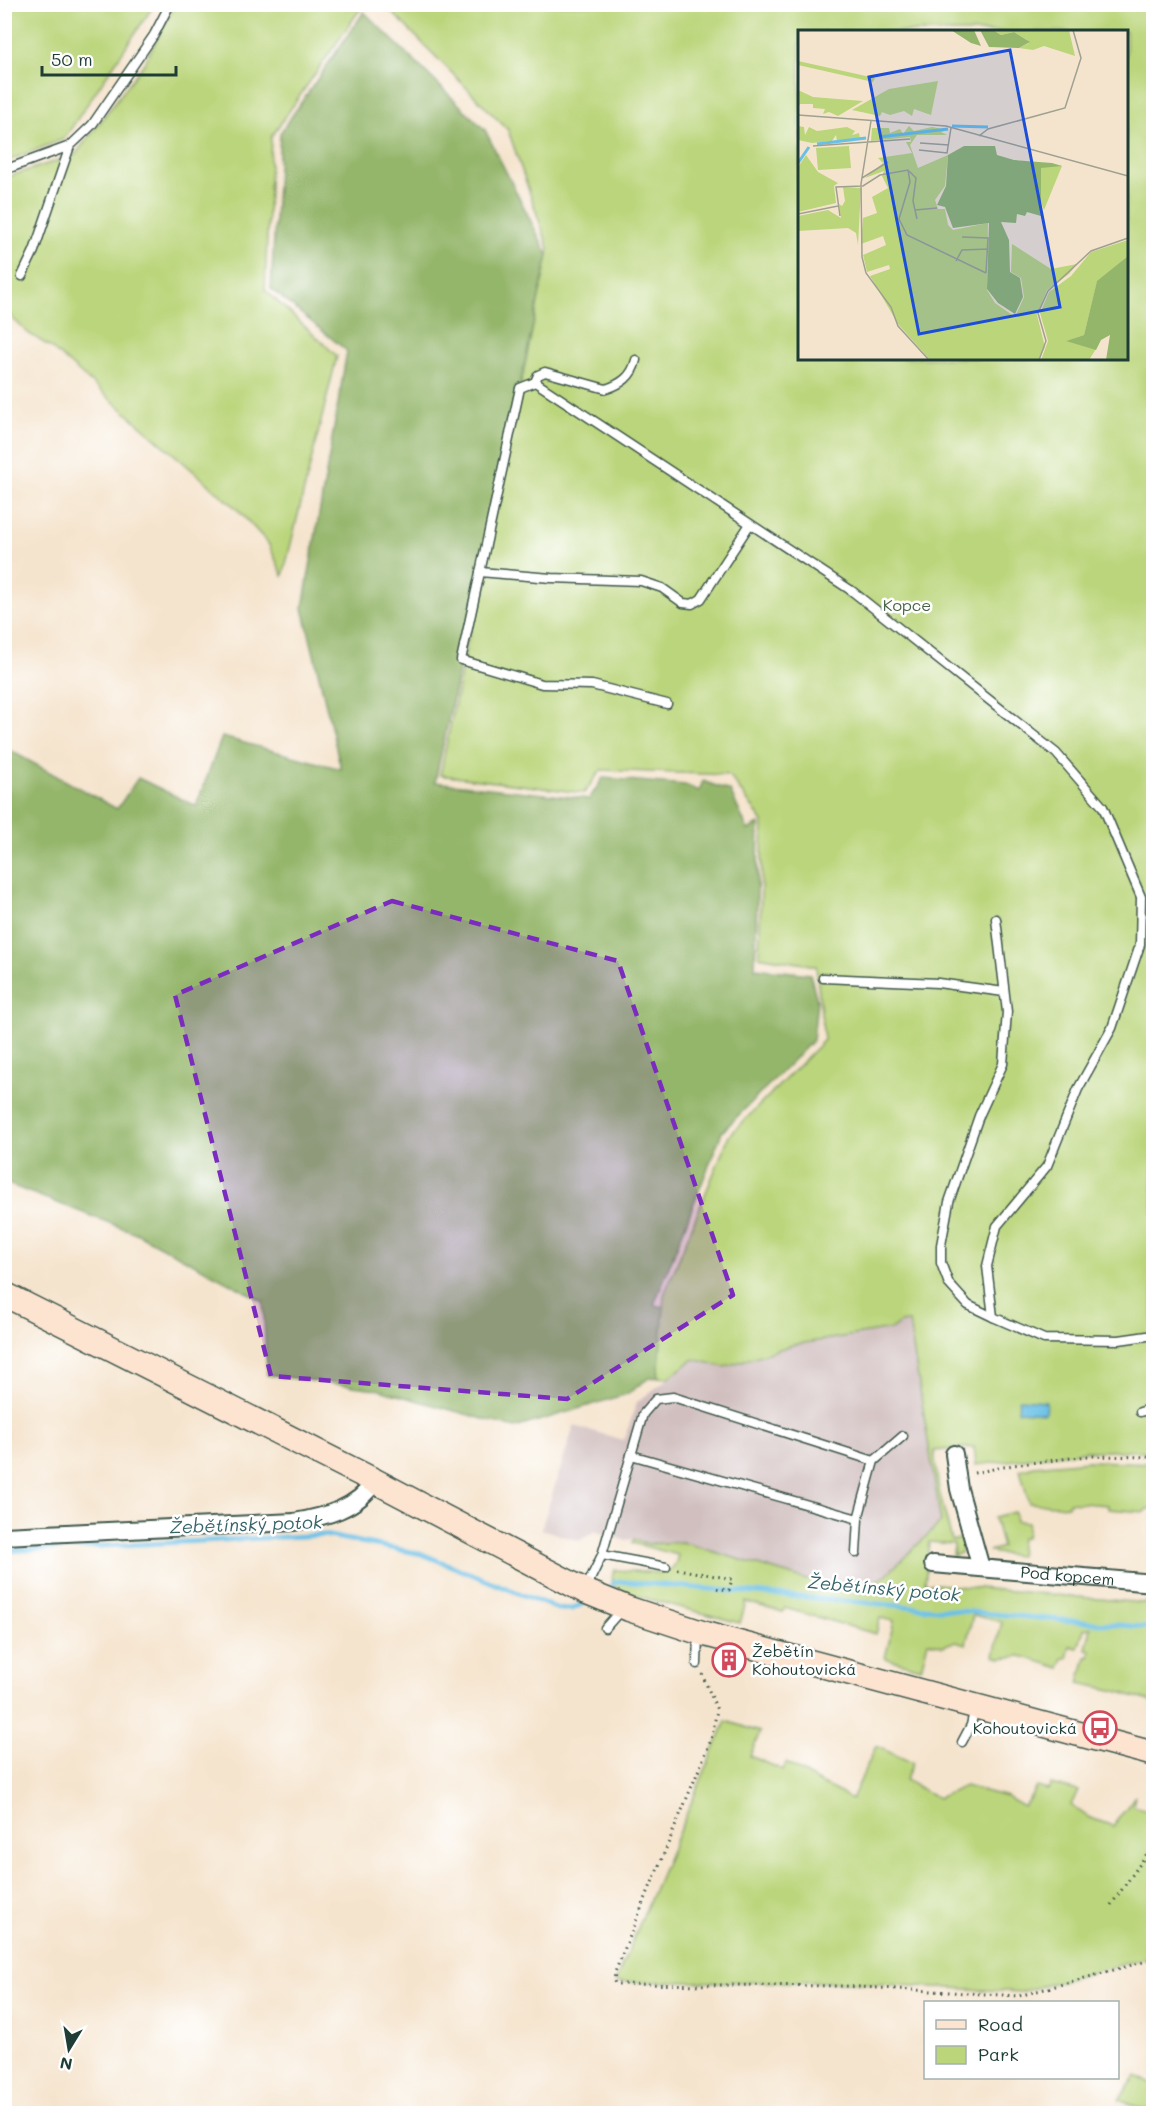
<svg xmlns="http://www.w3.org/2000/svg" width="1158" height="2118" viewBox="0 0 1158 2118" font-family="Mali,sans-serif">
	<rect width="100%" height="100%" fill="#fff"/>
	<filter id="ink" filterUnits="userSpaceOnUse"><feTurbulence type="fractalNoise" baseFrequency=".0167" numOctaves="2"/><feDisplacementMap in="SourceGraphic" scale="12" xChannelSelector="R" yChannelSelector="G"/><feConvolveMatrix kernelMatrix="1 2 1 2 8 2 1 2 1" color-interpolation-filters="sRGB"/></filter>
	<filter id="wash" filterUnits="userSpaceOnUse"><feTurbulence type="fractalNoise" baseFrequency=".008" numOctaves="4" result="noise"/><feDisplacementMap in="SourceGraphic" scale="24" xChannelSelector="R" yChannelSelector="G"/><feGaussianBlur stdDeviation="1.35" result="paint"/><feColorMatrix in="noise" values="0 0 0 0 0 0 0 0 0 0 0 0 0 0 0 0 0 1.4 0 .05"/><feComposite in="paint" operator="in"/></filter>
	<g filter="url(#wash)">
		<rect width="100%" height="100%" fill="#f5e4cd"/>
		<polygon fill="#d1bfbf" points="909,1322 941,1522 885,1576 870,1585 807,1580 682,1542 647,1544 634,1539 625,1540 607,1536 596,1531 579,1541 541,1529 574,1426 624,1440 637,1402 694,1359 724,1367 792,1345 892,1329 900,1323"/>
		<g fill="#bbd57b" stroke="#6d8958" stroke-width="1.5" fill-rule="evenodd">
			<polygon points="5,4 154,5 64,139 5,162"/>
			<polygon points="175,5 363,5 271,137 265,290 337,356 283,576 268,543 236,508 49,346 28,333 9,315 5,314 4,178 75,155 143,65"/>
			<path d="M385,5H1153V1451H1087L976,1465L974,1447L934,1451L939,1491L952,1541L964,1538L965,1543L960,1553L953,1556L954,1544L929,1542L925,1583L1153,1604V1702L1116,1691L1079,1683L1086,1657H1089L1090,1650L1086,1649L1091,1628L1084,1629L1078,1648L1070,1646L1067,1658H1063L1060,1668L1021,1656L1000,1658L994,1656L1002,1622L973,1615L966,1644L956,1641L943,1646L928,1642L921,1668L885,1658L894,1621L880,1618L876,1634L785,1608L783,1612L746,1602L740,1623L630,1594C617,1589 606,1587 615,1570L662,1573C673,1570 676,1565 678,1555L632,1543L634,1539L648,1544L682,1542L807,1580L870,1585L885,1576L941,1522L909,1322L900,1323L892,1329L792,1345L724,1367L694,1359L668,1378L658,1377L664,1295L729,1136L824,1040L816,966L759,956L763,822L729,775L601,770L584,793L440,775L549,249L508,130ZM800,32H1126V358H800Z"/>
			<polygon points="1088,1461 1153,1463 1153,1509 1146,1509 1145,1512 1108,1509 1108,1505 1069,1502 1068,1506 1029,1503 1020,1470 1034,1466"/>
			<polygon points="1014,1512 1016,1521 1028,1522 1026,1538 1021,1538 1019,1556 995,1553 990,1551 1002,1547 994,1517"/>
			<polygon points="726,1721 760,1732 750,1756 783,1770 786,1763 820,1783 852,1799 876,1746 913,1763 905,1780 938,1798 965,1786 1007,1797 1024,1807 1036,1787 1048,1790 1051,1784 1078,1791 1071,1805 1088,1817 1113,1826 1135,1796 1133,1806 1153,1811 1153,1956 1020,1992 846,1982 615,1982"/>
			<polygon points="1136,2076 1153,2084 1153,2113 1119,2100"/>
		</g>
		<polygon fill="#94b66b" stroke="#5a7a50" stroke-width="1.5" points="364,12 485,130 548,255 435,782 589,799 603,778 685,785 699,791 703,781 730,791 748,830 759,824 755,968 810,974 817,1000 813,1040 722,1132 654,1305 664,1307 658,1377 649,1378 627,1394 515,1428 376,1389 267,1375 263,1301 136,1233 5,1183 4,760 11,751 117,809 138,778 196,806 222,737 341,769 303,608 347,351 271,289 280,133"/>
		<polygon fill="#69c0e6" stroke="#447e8d" stroke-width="1.5" points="1019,1399 1046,1401 1045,1413 1018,1411"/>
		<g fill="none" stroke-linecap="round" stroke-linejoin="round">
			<g stroke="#69c0e6" stroke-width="5">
				<polyline points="4,1551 324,1535 422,1554 558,1609 572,1609 584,1603"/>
				<polyline points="612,1584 617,1581 1154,1628"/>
			</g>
		</g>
	</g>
	<g filter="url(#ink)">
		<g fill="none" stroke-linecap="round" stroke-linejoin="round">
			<defs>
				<g id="lane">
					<polyline points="4,170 70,146 92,125 154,35 170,4"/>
					<polyline points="22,276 34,251 70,146"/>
					<path d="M636,360C632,377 621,384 606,389L545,372L538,375L535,382L520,388L461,660L542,684L592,685L667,704"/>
					<polyline points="535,382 852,591 1056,753 1103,807 1141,897 1140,945 1112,1028 1078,1089 1047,1166 997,1226 987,1266 993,1317 1044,1339 1119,1340 1154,1335"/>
					<polyline points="480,572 551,578 641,581 662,588 683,603 692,604 701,599 750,524"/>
					<polyline points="823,978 938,983 1004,992"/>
					<polyline points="993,1317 968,1305 949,1284 941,1263 941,1245 949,1202 979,1116 1003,1064 1007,1012 996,919"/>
					<polyline points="1140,1412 1154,1408"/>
					<polyline points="631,1455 858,1519"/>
					<polyline points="856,1553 858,1519 874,1461 903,1436"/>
					<polyline points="602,1555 666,1567"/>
					<polyline points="585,1590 602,1555 643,1414 656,1399 673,1397 874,1461"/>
					<polyline points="605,1628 621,1610"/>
					<polyline points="697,1664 698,1635"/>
					<polyline points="962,1742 971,1725 975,1707"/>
				</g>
				<g id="street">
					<polyline points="954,1454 959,1489 981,1568"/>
					<path d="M4,1536L294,1522C324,1517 357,1509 375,1481"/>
					<path id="s1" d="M933,1564L1154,1583"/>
				</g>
				<polyline id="secondary" points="4,1294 375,1481 587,1592 629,1609 705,1634 1154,1754"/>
			</defs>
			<use href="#lane" stroke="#3f564b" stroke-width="11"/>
			<use href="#street" stroke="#3f564b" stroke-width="20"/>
			<use href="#secondary" stroke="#3f564b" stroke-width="27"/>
			<g stroke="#3f564b" stroke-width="3" stroke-dasharray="1.5 4.5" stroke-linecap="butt">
				<polyline points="974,1473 1013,1465 1088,1456 1154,1457"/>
				<polyline points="677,1569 732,1579 729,1590 714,1588"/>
				<polyline points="702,1674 717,1710 711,1740 615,1972 614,1981 615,1984 844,1986 1019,1996 1154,1959"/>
				<polyline points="1111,1905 1154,1844"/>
			</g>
			<use href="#lane" stroke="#fff" stroke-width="8"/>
			<use href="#street" stroke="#fff" stroke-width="16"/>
			<use href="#secondary" stroke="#fde4d1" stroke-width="24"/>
		</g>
	</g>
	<path fill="#7b2cbf" fill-opacity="0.2" stroke="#7b2cbf" stroke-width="4.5" stroke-dasharray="12 8" stroke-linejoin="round" d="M392,901L618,961L733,1295L567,1399L271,1376L175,995Z"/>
	<defs>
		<symbol id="building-ring" viewBox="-11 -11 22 22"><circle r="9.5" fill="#fff" stroke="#d1495b" stroke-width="1.5"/><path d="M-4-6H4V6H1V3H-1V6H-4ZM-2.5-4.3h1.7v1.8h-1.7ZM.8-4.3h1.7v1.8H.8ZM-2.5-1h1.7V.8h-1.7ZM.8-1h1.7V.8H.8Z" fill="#d1495b"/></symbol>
		<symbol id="bus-ring" viewBox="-11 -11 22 22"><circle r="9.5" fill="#fff" stroke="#d1495b" stroke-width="1.5"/><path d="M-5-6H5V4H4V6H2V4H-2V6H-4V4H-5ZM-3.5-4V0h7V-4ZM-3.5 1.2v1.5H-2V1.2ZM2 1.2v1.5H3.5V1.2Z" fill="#d1495b"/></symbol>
	</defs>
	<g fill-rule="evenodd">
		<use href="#building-ring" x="710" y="1641" width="38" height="38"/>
		<use href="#bus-ring" x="1081" y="1709" width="38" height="38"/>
	</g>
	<g text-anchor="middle" stroke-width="5" stroke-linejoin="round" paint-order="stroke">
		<g font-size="16" fill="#466346" stroke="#fff">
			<text x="907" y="611">Kopce</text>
		</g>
		<g font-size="16" fill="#1f3d34" stroke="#fff">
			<text dy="6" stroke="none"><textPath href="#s1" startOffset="135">Pod kopcem</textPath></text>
		</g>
		<g font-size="16" fill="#1f3d34" stroke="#fff" text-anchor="start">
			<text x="752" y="1657">Žebětín<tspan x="752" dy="18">Kohoutovická</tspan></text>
			<text x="1077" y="1734" text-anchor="end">Kohoutovická</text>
		</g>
		<g font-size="18" font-style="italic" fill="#356469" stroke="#fff">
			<text transform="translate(246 1525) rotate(-2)" y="6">Žebětínský potok</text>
			<text transform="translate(884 1589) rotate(5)" y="6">Žebětínský potok</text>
		</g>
	</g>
	<g transform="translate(798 30)">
		<rect width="330" height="330" fill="#f5e4cd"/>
		<path d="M195,0H271L277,26L246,16L235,20L221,18L231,13L229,10L216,2L203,5ZM0,31L77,48L75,52L0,35ZM140,51L133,85L116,79L114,86L106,81L92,85L84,82L82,86L54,80L91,59ZM0,60L15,67L65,71L40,86L31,82L25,84L27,79L15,78V74H2L0,78ZM0,96L6,97L7,105L11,97L19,101L49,97L57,101L54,105L61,103L62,108L39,111L38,105L34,111L14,113L0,110ZM111,96L116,101L134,97L150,100L143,102L149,105H119L112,115L120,138L150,125L147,156L137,170L140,179H147L150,195L155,200L190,193L189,260L197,273L217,287L226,267L223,248L213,242L214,214L253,239L279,234L271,244L249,260L239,285L247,317L241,330H132L100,294L72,246L92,239L91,235L69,242L65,225L88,215L85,206L63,214L65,188L79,183L74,167L90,158L84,146L86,141L67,148L85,133L80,128L114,123L108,112H113L112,107L73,111L74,98H91L92,103L102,99L105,104ZM51,116L53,138L20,140L18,118ZM8,125L20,142L40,153L36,156L38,173L0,182V137ZM254,134L264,136L246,180L240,165L243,138ZM45,157L63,158L60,215L58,203L50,198L0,201V186L30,180L43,188L41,174L44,176L47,171ZM330,210V226L299,252L286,305L269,311L298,319L291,330H243L250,311L242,283L251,262L273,246L293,222Z" fill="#bbd57b"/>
		<path d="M153,0H176L183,16L173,13ZM182,0H195L203,5L216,2L232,12L221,18L191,17ZM166,116H197L199,125L216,130L254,133L264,136L243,138V186L229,182L227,186L219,184L218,193L203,192L211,210L212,242L222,248L225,267L217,284L200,273L189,259L191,193L155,198L147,177L139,175L148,156L150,125ZM330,226V330H308L312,305L303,310L298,320L268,311L286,305L299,251Z" fill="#94b66b"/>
		<path fill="none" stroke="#69c0e6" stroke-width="3" d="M154,96L190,97M81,107L150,99M19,114L68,108M0,133L11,117"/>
		<path fill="none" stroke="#9fa190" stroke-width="1.5" d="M0,85L148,96L330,146M73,91L63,154L64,227L68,243L93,277L100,296L131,330M181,106L190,99L267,78L283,28L275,0M122,113L151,115M15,116L112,109M121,120L149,123L153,98M111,141L118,148L115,171L119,189M64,148L90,132M117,180L139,178M0,184L40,176M42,186L38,157L65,156L82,145L110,140L112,152L101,189L109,205L188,243M164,207L190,208L188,243M158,231L164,220L190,219M204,330H236M241,330L248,311L240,283L250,261L293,221L330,208"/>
		<path fill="#1d4ed8" fill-opacity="0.15" stroke="#1d4ed8" stroke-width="3" d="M212,20L262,277L121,304L71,47Z"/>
		<rect width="330" height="330" fill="none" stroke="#1f3d34" stroke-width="3"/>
	</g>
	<rect width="1158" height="2118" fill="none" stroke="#fff" stroke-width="24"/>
	<rect x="924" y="2001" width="195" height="78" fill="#ffffff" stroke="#a5b1ae" stroke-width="1.5"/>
	<rect x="936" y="2020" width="30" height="9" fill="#fde4d1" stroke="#a5b1ae" stroke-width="1.5"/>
	<text x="978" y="2031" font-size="18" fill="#1f3d34">Road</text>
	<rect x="936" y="2046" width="30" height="18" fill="#bbd57b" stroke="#a5b1ae" stroke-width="1.5"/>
	<text x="978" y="2061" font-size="18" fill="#1f3d34">Park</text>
	<g transform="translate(69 2049) rotate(191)" stroke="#ffffff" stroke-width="4.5" paint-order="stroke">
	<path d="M0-4.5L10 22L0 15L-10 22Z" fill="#1f3d34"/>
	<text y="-9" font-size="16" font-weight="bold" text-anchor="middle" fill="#1f3d34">N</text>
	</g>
	<path d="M42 66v9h134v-9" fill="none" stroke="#1f3d34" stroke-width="3"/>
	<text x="51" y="66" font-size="18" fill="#1f3d34" stroke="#ffffff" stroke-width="4.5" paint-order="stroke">50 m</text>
</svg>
